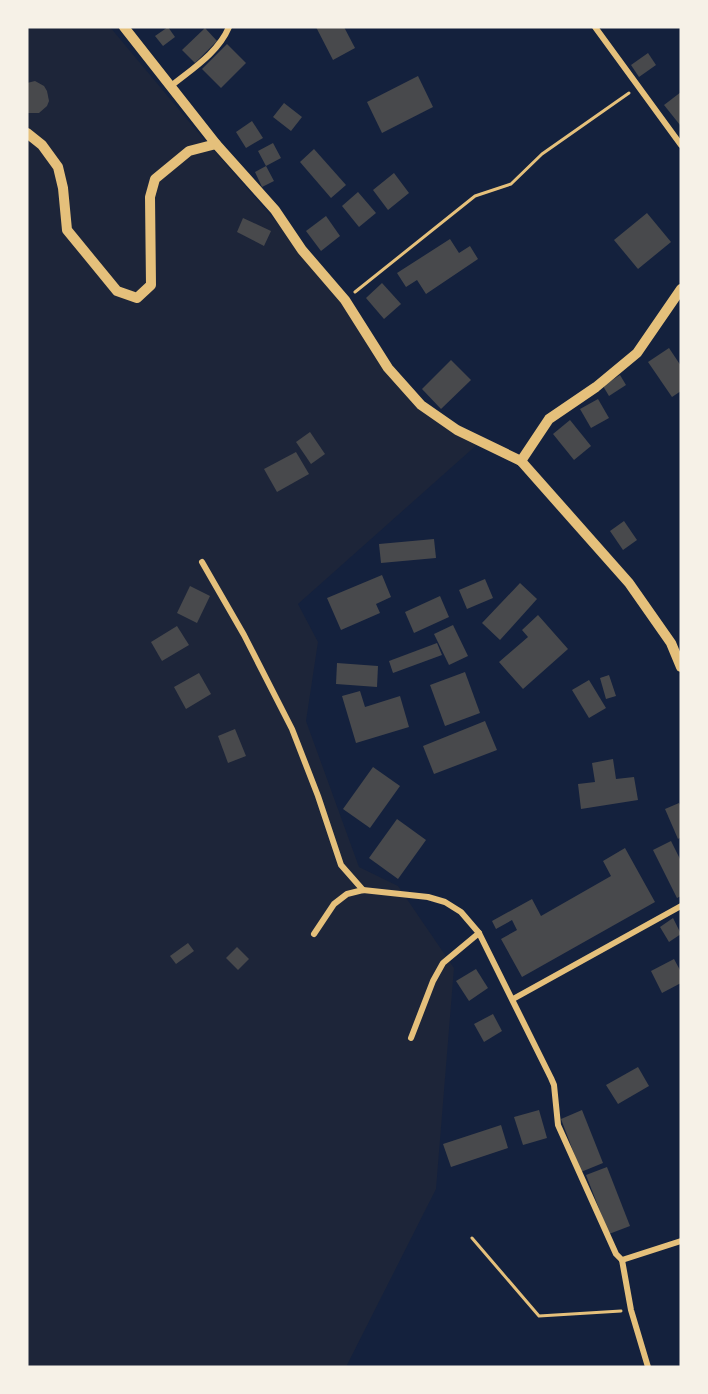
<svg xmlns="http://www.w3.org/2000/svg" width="708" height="1394" viewBox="0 0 708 1394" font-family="Inter,sans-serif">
	<rect width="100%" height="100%" fill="#14213d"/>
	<polygon fill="#1d2539" points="27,27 110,27 196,130 345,300 421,405 480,442 298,604 318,642 306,721 359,867 398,886 454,968 436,1189 346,1367 27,1367"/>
	<g fill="#48494c">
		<polygon points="168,27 175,37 163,46 155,36"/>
		<polygon points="316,27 344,27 355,48 333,60"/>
		<polygon points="205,28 217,41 195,63 182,50"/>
		<polygon points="227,44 246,63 221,88 202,69"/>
		<polygon points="648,53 656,65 639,77 631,65"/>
		<polygon points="418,76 433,107 382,133 367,102"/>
		<polygon points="35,81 44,86 47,91 49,101 47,106 39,113 27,113 27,83"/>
		<polygon points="681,92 681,124 680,125 664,105"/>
		<polygon points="284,103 302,117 291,131 273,117"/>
		<polygon points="252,121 263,138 246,148 236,132"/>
		<polygon points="273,143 281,158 266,166 258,151"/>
		<polygon points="314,149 346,185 331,198 300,162"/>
		<polygon points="266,166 274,181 262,187 255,172"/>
		<polygon points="394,173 409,193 388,210 373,190"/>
		<polygon points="358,192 376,213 359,227 342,206"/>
		<polygon points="647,213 671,242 638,269 614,240"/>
		<polygon points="326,216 340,236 321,251 306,231"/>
		<polygon points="243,218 271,231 264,246 237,232"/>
		<polygon points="450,239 459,253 470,246 478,259 426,294 417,280 406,287 397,273"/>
		<polygon points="382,283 401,304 384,319 366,298"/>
		<polygon points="669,348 681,366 681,391 672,397 648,362"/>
		<polygon points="451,360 471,380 441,409 422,389"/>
		<polygon points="620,375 626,385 609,396 603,386"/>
		<polygon points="598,399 609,418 591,428 580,409"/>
		<polygon points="570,420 591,446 574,460 553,434"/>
		<polygon points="310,432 325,454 311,464 296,442"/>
		<polygon points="296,452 309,474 277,492 264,469"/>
		<polygon points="624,521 637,540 623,550 610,531"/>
		<polygon points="434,539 436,558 381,563 379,544"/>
		<polygon points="382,575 391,597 376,604 380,613 341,630 327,598"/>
		<polygon points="485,579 493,598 467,609 459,590"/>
		<polygon points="520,583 537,599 500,640 482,623"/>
		<polygon points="190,586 210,596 197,623 177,613"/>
		<polygon points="440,596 449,617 414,633 405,612"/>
		<polygon points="538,615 568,649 523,689 499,662 528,637 522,630"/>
		<polygon points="453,625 468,656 449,665 434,634"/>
		<polygon points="177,626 189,645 162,661 151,642"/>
		<polygon points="437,643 442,655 393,673 389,661"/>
		<polygon points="337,663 378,666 377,687 336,684"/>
		<polygon points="465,672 480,713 445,726 430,685"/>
		<polygon points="199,673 211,694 186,709 174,687"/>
		<polygon points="609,675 616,696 606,699 600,678"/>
		<polygon points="589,680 606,708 589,718 572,690"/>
		<polygon points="360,691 365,707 400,696 409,727 356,743 342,696"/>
		<polygon points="485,721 497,750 434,774 423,746"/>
		<polygon points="235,729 246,756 228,763 218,736"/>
		<polygon points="613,759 616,779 634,777 638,800 581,809 578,784 595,782 592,763"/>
		<polygon points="373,767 400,786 370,828 343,809"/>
		<polygon points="679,803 681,807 681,837 678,839 665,809"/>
		<polygon points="397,819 426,840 398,879 369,858"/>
		<polygon points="671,841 681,861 681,896 677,898 653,850"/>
		<polygon points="625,848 655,902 522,977 501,939 517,930 512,920 496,929 492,921 532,899 541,916 611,876 603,861"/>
		<polygon points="673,918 681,934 669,942 660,927"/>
		<polygon points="188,943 194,951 176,964 170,956"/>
		<polygon points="237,947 249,959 238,970 226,958"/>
		<polygon points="674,959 681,972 681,983 662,993 651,971"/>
		<polygon points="476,969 488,988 469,1001 456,981"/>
		<polygon points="493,1014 502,1031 484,1042 474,1024"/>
		<polygon points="638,1067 649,1086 618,1104 606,1085"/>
		<polygon points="539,1110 547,1138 523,1145 514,1117"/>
		<polygon points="582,1110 603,1163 581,1172 561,1119"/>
		<polygon points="501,1125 508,1148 451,1167 443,1144"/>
		<polygon points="607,1167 630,1226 609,1234 586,1175"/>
	</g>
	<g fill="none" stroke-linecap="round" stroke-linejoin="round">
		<g stroke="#e5c07b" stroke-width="3">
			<polyline points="355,292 475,196 511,184 542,154 629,93"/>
			<polyline points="472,1238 539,1316 621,1311"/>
		</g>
		<g stroke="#e5c07b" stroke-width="6">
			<polyline points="595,27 681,145"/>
			<path d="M171,86C192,69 218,53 229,27"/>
			<polyline points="202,562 244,635 292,729 318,796 341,865 363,890"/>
			<polyline points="314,934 334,904 347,894 363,890 428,897 445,902 461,912 479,933 551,1078 554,1085 558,1125 616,1254 622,1260 681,1241"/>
			<polyline points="513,999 681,906"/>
			<polyline points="411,1038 433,981 443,963 479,933"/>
			<polyline points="622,1260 631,1310 648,1367"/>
		</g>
		<g stroke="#e5c07b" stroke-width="10">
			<polyline points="124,27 216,144"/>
			<polyline points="27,133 42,145 58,167 63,188 67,230 117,291 137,298 151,285 150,197 155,179 189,151 216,144 275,210 302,250 345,300 388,368 421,405 457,430 521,461 629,583 671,643 681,667"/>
			<polyline points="521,461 549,419 596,387 637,353 681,289"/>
		</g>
	</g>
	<rect width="708" height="1394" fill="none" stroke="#f6f1e7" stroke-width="57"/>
</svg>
